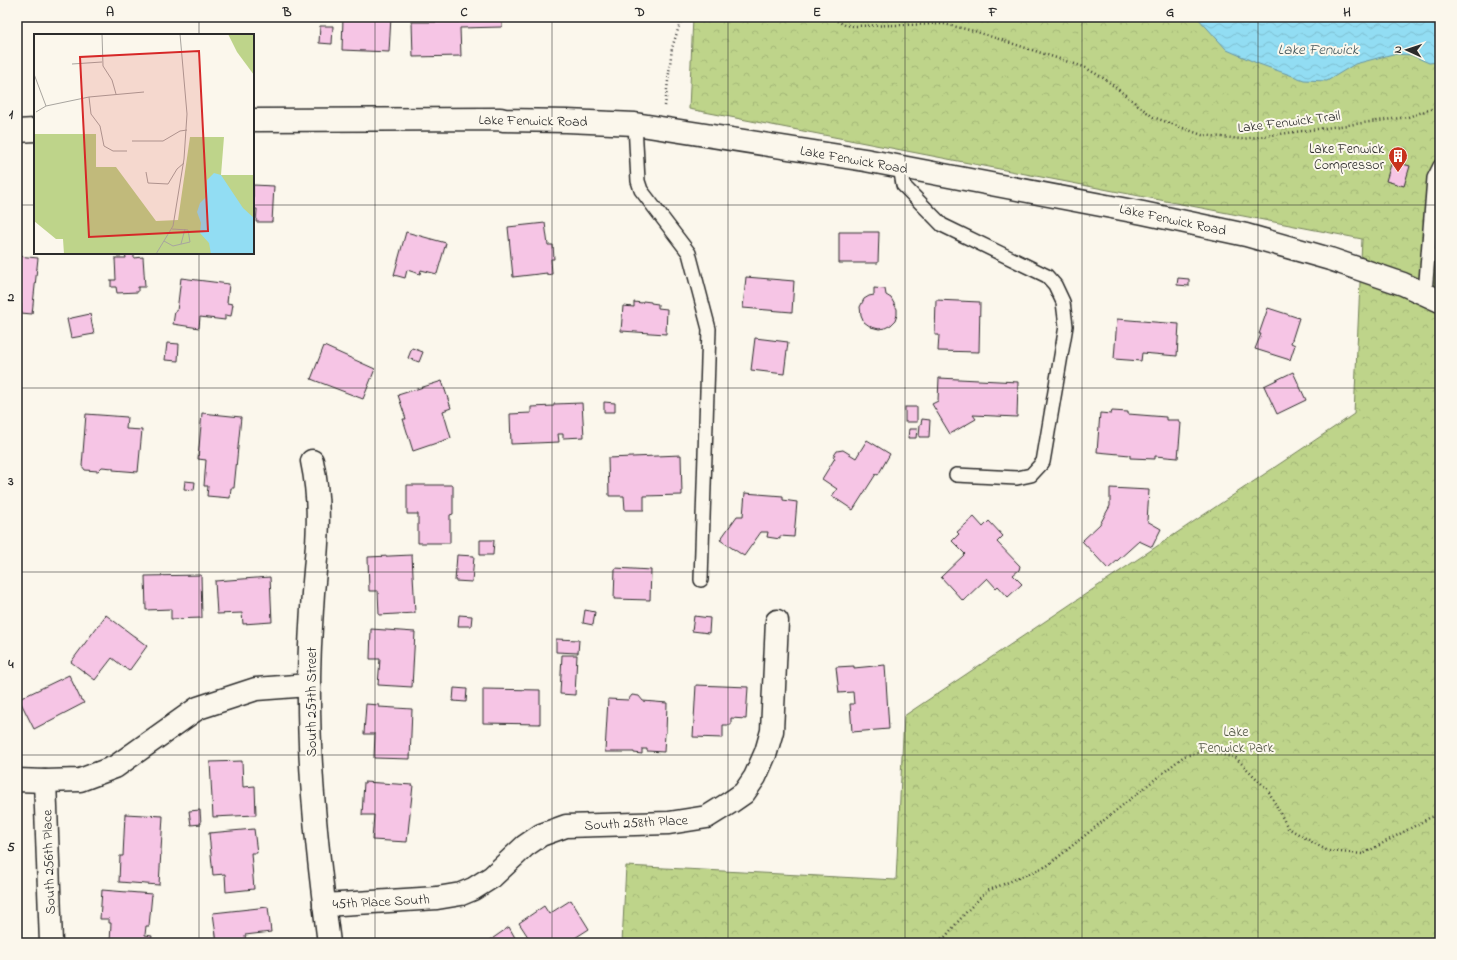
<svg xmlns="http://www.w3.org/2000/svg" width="1457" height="960" viewBox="0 0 1457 960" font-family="'Indie Flower',sans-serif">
	<defs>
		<pattern id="park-crowns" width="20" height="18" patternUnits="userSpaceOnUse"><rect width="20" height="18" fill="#bed48a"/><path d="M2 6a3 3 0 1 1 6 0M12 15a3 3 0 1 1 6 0" fill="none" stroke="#a3b677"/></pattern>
		<pattern id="water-waves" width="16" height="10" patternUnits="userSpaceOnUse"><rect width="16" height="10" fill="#92ddf3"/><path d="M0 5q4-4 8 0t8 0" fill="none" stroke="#7ebed0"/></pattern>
	</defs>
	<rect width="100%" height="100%" fill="#fbf7ec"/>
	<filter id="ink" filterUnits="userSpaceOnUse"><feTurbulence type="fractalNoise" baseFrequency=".025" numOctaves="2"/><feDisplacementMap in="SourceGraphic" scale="8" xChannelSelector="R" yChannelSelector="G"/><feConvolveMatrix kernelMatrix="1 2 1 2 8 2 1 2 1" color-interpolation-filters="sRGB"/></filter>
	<g filter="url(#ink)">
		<polygon fill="url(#park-crowns)" stroke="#74805a" points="693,17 1440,17 1440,943 622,943 626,866 896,880 904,716 1354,414 1362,239 689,109"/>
		<polygon fill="url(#water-waves)" stroke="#6996a3" points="1197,17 1440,17 1440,62 1429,63 1411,55 1393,54 1355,64 1327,81 1304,80 1259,64 1227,50"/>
		<g fill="#f6c5e5" stroke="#2b2b2b">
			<polygon points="343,17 391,17 389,52 342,50"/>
			<polygon points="459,17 502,17 502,27 460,28 461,56 413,57 412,22 459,22"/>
			<polygon points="320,26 333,26 332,44 319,43"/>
			<polygon points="1392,161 1410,166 1404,186 1386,181"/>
			<polygon points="253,185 274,186 272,222 256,222 257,209 253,209"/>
			<polygon points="545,223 548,245 553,245 554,259 551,259 552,274 547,275 547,273 513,277 508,227"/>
			<polygon points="406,232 446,243 437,274 421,270 420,274 407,270 405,278 394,275"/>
			<polygon points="839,232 879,232 878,263 839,263"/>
			<polygon points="125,253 134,253 134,258 143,257 145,287 138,287 138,292 117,293 116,287 111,287 111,280 116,280 115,258 126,258"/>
			<polygon points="17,256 38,258 32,314 21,313 21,304 17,304"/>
			<polygon points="746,277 794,281 792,312 743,308"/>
			<polygon points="181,278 229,284 227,303 233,304 231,316 225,315 225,320 200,317 199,328 173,324 175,311 177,311"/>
			<polygon points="1178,278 1189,279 1189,286 1177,285"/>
			<polygon points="874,288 885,289 886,295 891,298 897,309 897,315 895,321 891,325 885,328 879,329 871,327 864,322 861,315 860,307 864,299 869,296 874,295"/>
			<polygon points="936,300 980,302 979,352 938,351 939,335 935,335"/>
			<polygon points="643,301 651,302 651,303 658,304 658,308 667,309 666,334 621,331 623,306 634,307 634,302 642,303"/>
			<polygon points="1268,308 1299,318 1291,343 1295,345 1290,360 1255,349 1261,334 1259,334"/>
			<polygon points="90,314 94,334 71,338 67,319"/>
			<polygon points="1117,319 1179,324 1177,356 1142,353 1141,361 1114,359"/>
			<polygon points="755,338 788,342 784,374 751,370"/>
			<polygon points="167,343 179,344 178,361 165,360"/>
			<polygon points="324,346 375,369 363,399 311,379"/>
			<polygon points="412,348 423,352 419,362 408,358"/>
			<polygon points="1293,372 1306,400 1277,414 1264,386"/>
			<polygon points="939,378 1018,382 1017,417 973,415 976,419 950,434 932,404 938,401"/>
			<polygon points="442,381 451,408 443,411 451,438 413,451 403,419 406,419 398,395"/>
			<polygon points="604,402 615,403 615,412 604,412"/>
			<polygon points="582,403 584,437 563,438 563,434 558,434 559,442 511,444 510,414 531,413 531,407 554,406 554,404"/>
			<rect x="905" y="407" width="12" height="15"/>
			<polygon points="1112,411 1128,412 1128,414 1166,417 1166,420 1179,420 1179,423 1181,423 1178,458 1155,456 1155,459 1130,458 1130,455 1097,452 1100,413 1111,414"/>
			<polygon points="202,413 241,417 234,488 231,488 230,498 207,496 208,486 204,486 206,460 198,459"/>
			<polygon points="86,414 127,417 126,429 142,430 138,472 113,470 113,468 102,467 98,471 85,470 82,466"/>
			<polygon points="922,419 930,420 929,437 919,437 920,424 921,424"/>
			<polygon points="909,429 917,429 916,438 908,438"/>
			<polygon points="867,440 890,454 878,475 876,474 853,510 832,496 837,489 822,479 835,458 833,457 837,451 843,450 856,458"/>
			<polygon points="681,455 682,495 644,496 644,510 625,510 624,496 609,496 608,458"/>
			<polygon points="185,481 195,482 194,490 184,489"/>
			<polygon points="407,485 453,485 453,514 450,515 450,543 418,543 418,514 407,514"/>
			<polygon points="1110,488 1149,490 1147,521 1161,529 1152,547 1139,541 1108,569 1082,541 1100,524 1110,506"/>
			<polygon points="745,493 783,496 783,500 797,502 794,537 780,536 780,539 767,537 768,532 761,532 744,556 720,540 737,516 743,516"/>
			<polygon points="974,517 983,527 989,521 1003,536 997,542 1020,566 1019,570 1013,575 1022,584 1008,597 998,586 996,588 987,578 963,601 941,577 965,554 952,541 959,534 957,532"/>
			<polygon points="480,540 494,540 493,555 480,555"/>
			<polygon points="412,555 415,613 379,615 378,591 369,591 368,557"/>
			<polygon points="457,555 474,556 472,582 455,581"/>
			<polygon points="615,568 651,570 650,600 614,599"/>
			<polygon points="201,575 202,618 171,619 171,609 146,610 145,576"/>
			<polygon points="270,577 272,622 243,624 242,613 217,614 215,581"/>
			<polygon points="585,610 595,612 593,625 583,623"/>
			<polygon points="106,615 147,646 129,671 112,658 95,680 71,662"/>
			<polygon points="459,615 472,616 471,626 458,626"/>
			<polygon points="694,616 710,618 709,633 692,631"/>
			<polygon points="371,629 415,632 412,687 378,685 380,659 370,659"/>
			<polygon points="556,639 579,640 578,653 556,652"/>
			<polygon points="562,655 577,655 575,695 560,694"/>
			<polygon points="885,665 889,729 852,732 850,704 854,704 853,692 839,693 836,667 854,666 854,668"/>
			<polygon points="69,675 81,700 82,700 84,703 34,729 19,699"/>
			<polygon points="696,685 748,687 746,719 731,718 731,725 723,725 723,738 693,737"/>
			<polygon points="454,688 467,689 466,702 453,701"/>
			<polygon points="483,689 540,690 540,724 483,723"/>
			<polygon points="632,695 639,696 643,701 667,703 666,733 665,733 664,752 647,751 647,749 642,749 642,754 634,753 634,752 605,752 608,699 628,700"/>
			<polygon points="366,704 379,705 379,707 412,709 410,759 374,758 375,734 364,734"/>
			<polygon points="242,761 243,787 255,786 256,815 213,817 210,762"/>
			<polygon points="364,782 413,785 407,842 372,840 374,815 362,815"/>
			<polygon points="200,810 201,824 191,825 189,811"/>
			<polygon points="125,814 163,816 159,885 119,882 120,856 123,856"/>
			<polygon points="254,829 257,853 251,853 254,889 226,892 225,874 213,875 209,833"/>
			<polygon points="102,890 152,894 149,926 146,926 145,935 152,936 151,943 110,943 111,923 109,923 109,919 100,919"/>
			<polygon points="571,900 589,929 567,943 532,943 519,923 544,906 549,914"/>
			<polygon points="268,907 271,932 245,935 246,943 217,943 213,913"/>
			<polygon points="509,927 518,943 486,943"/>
		</g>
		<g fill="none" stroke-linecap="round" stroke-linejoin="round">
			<defs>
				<g id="service">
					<polyline points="635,124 638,181 641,190 689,253 709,329 701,580"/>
					<polyline points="900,166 903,185 942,225 1047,276 1055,285 1063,302 1066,326 1043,462 1031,475 1017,478 956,475"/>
					<polyline points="1425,294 1434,178 1440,166"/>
				</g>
				<g id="minor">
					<path d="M312,461C322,507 317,548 313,593C311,624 309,654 309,684C308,771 318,857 329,943"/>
					<polyline points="17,780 45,781 80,780 115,767 198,708 256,689 309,685"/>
					<polyline points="45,781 51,943"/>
					<polyline points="324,905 437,898 461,894 473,889 492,877 525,846 541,835 566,826 669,823 707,817 731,802 744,793 755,777 766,752 772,731 777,621"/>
				</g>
				<g id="tertiary">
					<polyline points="253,120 500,119 504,120 567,121 635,124 865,160 1143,213 1246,235 1330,259 1403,284 1440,301"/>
					<polyline points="17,131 35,130"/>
				</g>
			</defs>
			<use href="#service" stroke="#2b2b2b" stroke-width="16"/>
			<use href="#minor" stroke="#2b2b2b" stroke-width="25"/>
			<use href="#tertiary" stroke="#2b2b2b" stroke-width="25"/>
			<g stroke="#2b2b2b" stroke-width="2.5" stroke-dasharray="1 3" stroke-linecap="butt">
				<polyline points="830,17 845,25 853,26 944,24 974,31 1084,67 1105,79 1153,117 1202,135 1242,139 1408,117 1440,106"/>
				<polyline points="665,106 672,48 682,17"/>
				<polyline points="930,943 945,937 968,910 987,891 1047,866 1184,756 1208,751 1236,758 1268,790 1288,828 1328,851 1363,854 1431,817 1440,815"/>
			</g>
			<use href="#service" stroke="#fbf7ec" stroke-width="13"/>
			<use href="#minor" stroke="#fbf7ec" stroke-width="22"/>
			<use href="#tertiary" stroke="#fbf7ec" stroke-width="22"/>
		</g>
	</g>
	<path fill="none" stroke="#2b2b2b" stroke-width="1" stroke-opacity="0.55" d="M199,17V35M375,17V943M552,17V943M728,17V943M905,17V943M1082,17V943M1258,17V943M17,205H35M253,205H1440M199,253V943M17,388H1440M17,572H1440M17,755H1440"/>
	<defs>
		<symbol id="building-pin" viewBox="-11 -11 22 30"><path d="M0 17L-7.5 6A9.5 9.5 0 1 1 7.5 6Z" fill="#c8321e" stroke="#fbf7ec"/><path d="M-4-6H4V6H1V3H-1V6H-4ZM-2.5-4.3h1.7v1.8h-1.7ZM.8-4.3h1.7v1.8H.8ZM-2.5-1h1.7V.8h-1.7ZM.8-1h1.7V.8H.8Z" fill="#fff"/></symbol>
	</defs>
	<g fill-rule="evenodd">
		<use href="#building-pin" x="1387" y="145" width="22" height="30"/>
	</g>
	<g text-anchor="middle" stroke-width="4" stroke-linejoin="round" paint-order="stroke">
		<g font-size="14" fill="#2b2b2b" stroke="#fbf7ec">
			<text transform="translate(533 120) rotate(1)" y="5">Lake Fenwick Road</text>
			<text transform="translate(1289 121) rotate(-7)" y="5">Lake Fenwick Trail</text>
			<text transform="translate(854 159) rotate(10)" y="5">Lake Fenwick Road</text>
			<text transform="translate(1173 219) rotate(12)" y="5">Lake Fenwick Road</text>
			<text transform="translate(311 702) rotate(-90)" y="5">South 257th Street</text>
			<text transform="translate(636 822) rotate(-3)" y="5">South 258th Place</text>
			<text transform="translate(48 862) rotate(-92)" y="5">South 256th Place</text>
			<text transform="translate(381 901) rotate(-3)" y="5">45th Place South</text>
		</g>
		<g font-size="14" fill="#2b2b2b" stroke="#fbf7ec" text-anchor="end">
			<text x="1384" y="153">Lake Fenwick<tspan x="1384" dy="16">Compressor</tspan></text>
		</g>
		<g font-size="14" fill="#505543" stroke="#fbf7ec">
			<text x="1236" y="736">Lake<tspan x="1236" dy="16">Fenwick Park</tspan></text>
		</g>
		<g font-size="15" font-style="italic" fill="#45585d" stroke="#fbf7ec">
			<text x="1318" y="54">Lake Fenwick</text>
		</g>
	</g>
	<g transform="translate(34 34)">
		<rect width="220" height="220" fill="#fbf7ec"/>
		<path d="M194,0H220V41L203,18Z" fill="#bed48a"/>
		<path d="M0,100H62V133H82L122,187L144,186L156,103H190L187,141H220V220H30L29,205H22L0,187Z" fill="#bed48a"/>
		<path d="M180,139L187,141L209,174L220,184V220H177L175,209L166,199L167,189L163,178L166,169L173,162V146Z" fill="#92ddf3"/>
		<path fill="none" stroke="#a8a59f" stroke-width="1" d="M68,0L69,32L78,46L82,60M38,30L68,28M0,40L12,72M55,63L57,80L66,92L70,112L79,117H93M2,78L12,72L55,63L110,58M98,107H129L146,97L153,96M112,138L114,149L134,150L143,135L150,129M130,207L139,212L156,208L154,196L138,195M147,210L151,195M122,220L139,192L150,125L153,80L146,0"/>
		<path fill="#d62828" fill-opacity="0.15" stroke="#d62828" stroke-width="2" d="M165,17L174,197L55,203L46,23Z"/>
		<rect width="220" height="220" fill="none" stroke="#2b2b2b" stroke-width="2"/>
	</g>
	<rect width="1457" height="960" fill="none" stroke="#fbf7ec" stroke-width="44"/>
	<g transform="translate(1407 50) rotate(273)" stroke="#fbf7ec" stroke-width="3" paint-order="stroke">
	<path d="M0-3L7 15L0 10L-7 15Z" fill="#2b2b2b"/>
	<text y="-6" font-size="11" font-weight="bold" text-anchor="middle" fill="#2b2b2b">N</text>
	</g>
	<rect x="22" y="22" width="1413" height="916" fill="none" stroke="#2b2b2b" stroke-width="1.5"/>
	<g font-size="13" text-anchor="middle" font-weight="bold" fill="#2b2b2b">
		<text x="110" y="16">A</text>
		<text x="287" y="16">B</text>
		<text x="464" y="16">C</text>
		<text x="640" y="16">D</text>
		<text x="817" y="16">E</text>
		<text x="993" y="16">F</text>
		<text x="1170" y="16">G</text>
		<text x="1347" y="16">H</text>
		<text x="11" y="118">1</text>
		<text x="11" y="301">2</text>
		<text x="11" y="485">3</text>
		<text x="11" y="668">4</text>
		<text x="11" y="851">5</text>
	</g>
</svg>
